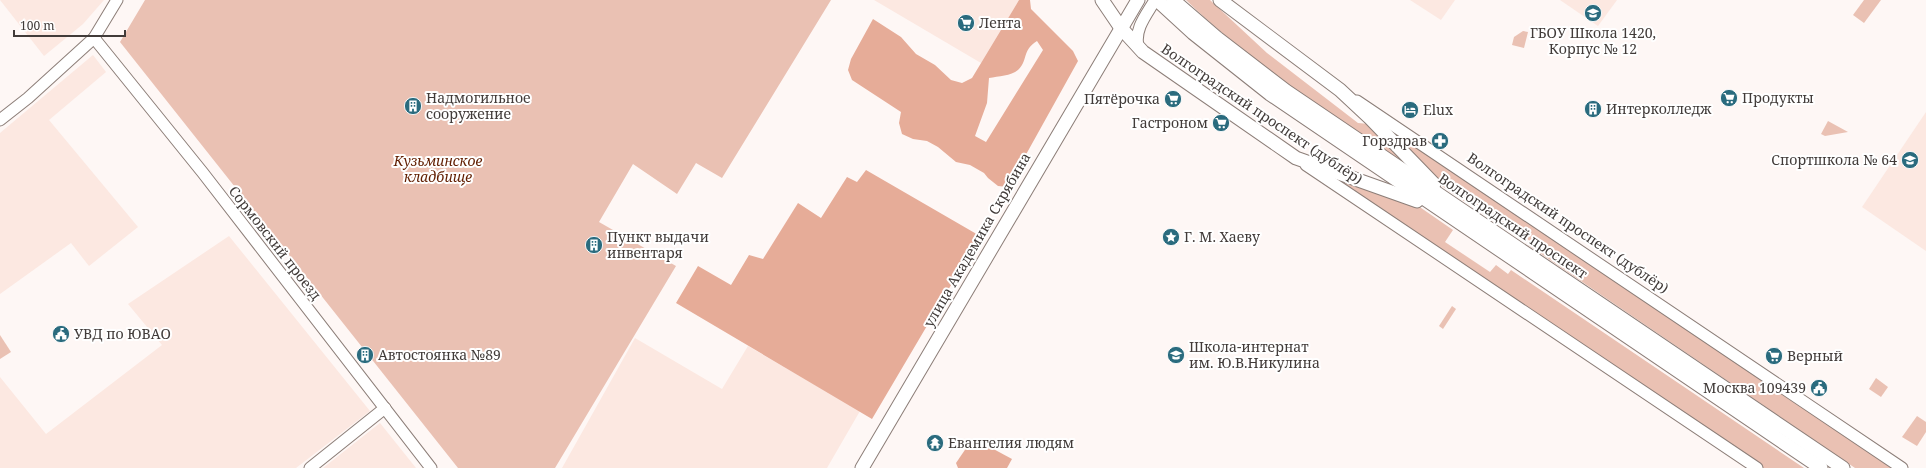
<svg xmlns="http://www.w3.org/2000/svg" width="1926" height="468" viewBox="0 0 1926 468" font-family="'Noto Serif',serif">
	<rect width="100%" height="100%" fill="#fef7f5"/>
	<g fill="#fce8e1">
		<polygon points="0,0 104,0 83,24 44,56"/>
		<polygon points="874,0 1019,0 981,63"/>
		<polygon points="1410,0 1455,0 1441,20"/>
		<polygon points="1560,0 1617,0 1598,26"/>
		<polygon points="93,55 106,72 49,120 138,227 89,266 71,243 0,294 0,133"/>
		<polygon points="1926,112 1926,251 1862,207"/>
		<polygon points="229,236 370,411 296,468 0,468 0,377 46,434 162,345 128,304"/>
		<polygon points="635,338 722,389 748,346 860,411 827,468 562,468"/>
		<polygon points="380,423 416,468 323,468"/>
	</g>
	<g fill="#eac1b3">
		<polygon points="145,0 831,0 722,178 696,163 677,194 633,164 599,222 676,266 555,468 458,468 120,42"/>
		<path d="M1186,0H1210L1267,53L1358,123L1369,124L1417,173C1337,120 1255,67 1186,0Z"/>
		<polygon points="1864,0 1881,0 1864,23 1853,15"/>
		<polygon points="1523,31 1528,32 1524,48 1512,45 1514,37"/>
		<polygon points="1374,116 1895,468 1855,468 1528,245 1530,241 1467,198 1464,201 1433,180"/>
		<polygon points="1828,121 1848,132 1825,136 1821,134"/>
		<polygon points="1335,174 1411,201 1453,230 1445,242 1490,272 1496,265 1508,274 1511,270 1804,468 1760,468 1334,179"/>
		<polygon points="1452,306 1456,309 1443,329 1439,326"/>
		<polygon points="0,335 11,352 0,359"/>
		<polygon points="1876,378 1888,387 1881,397 1869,389"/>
		<polygon points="1917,416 1926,422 1926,432 1917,446 1902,437"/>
	</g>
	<g fill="#e6ac98" fill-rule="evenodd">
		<path d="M1019,0H1030L1031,9L1073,51L1078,61L1008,187L998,186L988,178L984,173L970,165L956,162L938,147L927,141L913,139L902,134L899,123L901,112L852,80L848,70L851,59L873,19L901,37L916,54L935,65L951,80L962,83L972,78ZM1037,41L1043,50L986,142L975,136L987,103L989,78C999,76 1012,76 1019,69C1028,60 1022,50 1037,41Z"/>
		<polygon points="866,170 980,236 872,419 676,303 698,266 731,285 749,255 763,259 798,203 821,218 847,177 857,182"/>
		<polygon points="973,438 1012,459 1007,468 958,468 956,463"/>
	</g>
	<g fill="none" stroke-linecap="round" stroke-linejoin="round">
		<defs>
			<g id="minor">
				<polyline points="94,38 203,173 431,468"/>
				<path d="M1138,46C1134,29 1147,14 1155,0"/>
				<polyline points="1357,101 1902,468"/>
				<polyline points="0,120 28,98 94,38 117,0"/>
				<polyline points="1306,165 1757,468"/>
				<polyline points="310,468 385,408"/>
			</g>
			<g id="major">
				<polyline points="1102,0 1121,28 1143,52 1296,158 1417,201"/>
				<polyline points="1157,0 1193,33 1270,94 1821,468"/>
				<polyline points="1173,0 1217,38 1286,91 1843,468"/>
				<polyline points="1220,0 1340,90 1370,118 1434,184"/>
				<polyline points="862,468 1138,0"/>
			</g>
		</defs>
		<use href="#minor" stroke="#8c7e78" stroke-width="13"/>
		<use href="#major" stroke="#8c7e78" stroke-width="15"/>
		<use href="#minor" stroke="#fff" stroke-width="11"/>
		<use href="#major" stroke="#fff" stroke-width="13"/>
	</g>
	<defs>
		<symbol id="school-disc" viewBox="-11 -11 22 22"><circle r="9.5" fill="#2a6b7e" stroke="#fff"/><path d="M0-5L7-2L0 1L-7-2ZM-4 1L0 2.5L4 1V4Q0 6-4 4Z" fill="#fff"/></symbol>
		<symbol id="supermarket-disc" viewBox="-11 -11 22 22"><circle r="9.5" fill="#2a6b7e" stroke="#fff"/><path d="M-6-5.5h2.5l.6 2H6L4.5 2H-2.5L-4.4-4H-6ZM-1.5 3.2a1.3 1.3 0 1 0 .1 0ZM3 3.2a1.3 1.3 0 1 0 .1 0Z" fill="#fff"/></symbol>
		<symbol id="building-disc" viewBox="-11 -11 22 22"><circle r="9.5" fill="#2a6b7e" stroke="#fff"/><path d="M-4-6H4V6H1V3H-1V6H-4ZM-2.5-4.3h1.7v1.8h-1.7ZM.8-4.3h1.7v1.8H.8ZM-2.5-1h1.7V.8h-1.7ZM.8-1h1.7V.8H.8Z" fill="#fff"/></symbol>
		<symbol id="hotel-disc" viewBox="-11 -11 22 22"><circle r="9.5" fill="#2a6b7e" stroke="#fff"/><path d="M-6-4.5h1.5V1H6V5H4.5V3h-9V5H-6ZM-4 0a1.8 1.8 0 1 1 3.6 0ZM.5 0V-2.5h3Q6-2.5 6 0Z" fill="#fff"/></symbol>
		<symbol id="pharmacy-disc" viewBox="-11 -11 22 22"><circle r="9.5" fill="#2a6b7e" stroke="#fff"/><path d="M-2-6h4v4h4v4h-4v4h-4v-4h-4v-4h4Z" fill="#fff"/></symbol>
		<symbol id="sight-disc" viewBox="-11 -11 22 22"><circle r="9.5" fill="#2a6b7e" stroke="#fff"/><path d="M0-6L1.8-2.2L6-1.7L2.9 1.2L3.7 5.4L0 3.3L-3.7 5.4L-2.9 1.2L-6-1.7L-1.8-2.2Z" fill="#fff"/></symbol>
		<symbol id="civic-disc" viewBox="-11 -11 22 22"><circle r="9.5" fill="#2a6b7e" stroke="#fff"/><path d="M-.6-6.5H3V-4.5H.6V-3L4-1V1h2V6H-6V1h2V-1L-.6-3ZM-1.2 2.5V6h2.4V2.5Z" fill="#fff"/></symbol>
		<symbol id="temple-disc" viewBox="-11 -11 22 22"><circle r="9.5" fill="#2a6b7e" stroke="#fff"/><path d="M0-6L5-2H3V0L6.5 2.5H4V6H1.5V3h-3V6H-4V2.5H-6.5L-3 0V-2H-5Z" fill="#fff"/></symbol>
	</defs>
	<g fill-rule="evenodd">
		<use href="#school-disc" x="1583" y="3" width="20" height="20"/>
		<use href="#supermarket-disc" x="956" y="13" width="20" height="20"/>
		<use href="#supermarket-disc" x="1719" y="88" width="20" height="20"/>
		<use href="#supermarket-disc" x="1163" y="89" width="20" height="20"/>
		<use href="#building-disc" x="403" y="96" width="20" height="20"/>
		<use href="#building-disc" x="1583" y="99" width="20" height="20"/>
		<use href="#hotel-disc" x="1400" y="100" width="20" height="20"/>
		<use href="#supermarket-disc" x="1211" y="113" width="20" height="20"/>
		<use href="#pharmacy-disc" x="1430" y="131" width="20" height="20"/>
		<use href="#school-disc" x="1900" y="150" width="20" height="20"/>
		<use href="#sight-disc" x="1161" y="227" width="20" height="20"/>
		<use href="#building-disc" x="584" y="235" width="20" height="20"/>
		<use href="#civic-disc" x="51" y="324" width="20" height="20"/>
		<use href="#building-disc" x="355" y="345" width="20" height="20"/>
		<use href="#school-disc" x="1166" y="345" width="20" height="20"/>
		<use href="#supermarket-disc" x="1764" y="346" width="20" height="20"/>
		<use href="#civic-disc" x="1809" y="378" width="20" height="20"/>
		<use href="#temple-disc" x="925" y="433" width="20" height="20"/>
	</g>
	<g text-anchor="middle" stroke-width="4" stroke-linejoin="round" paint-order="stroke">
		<g font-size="14" fill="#413b39" stroke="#fff" text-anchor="start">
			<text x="979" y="28">Лента</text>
			<text x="1593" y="38" text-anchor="middle">ГБОУ Школа 1420,<tspan x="1593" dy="16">Корпус № 12</tspan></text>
			<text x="426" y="103">Надмогильное<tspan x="426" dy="16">сооружение</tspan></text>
			<text x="1742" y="103">Продукты</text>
			<text x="1160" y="104" text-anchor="end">Пятёрочка</text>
			<text x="1606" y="114">Интерколледж</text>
			<text x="1423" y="115">Elux</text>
			<text x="1208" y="128" text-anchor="end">Гастроном</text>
			<text x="1427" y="146" text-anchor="end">Горздрав</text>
			<text x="1897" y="165" text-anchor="end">Спортшкола № 64</text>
			<text x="607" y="242">Пункт выдачи<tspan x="607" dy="16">инвентаря</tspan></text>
			<text x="1184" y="242">Г. М. Хаеву</text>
			<text x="74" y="339">УВД по ЮВАО</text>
			<text x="1189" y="352">Школа-интернат<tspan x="1189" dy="16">им. Ю.В.Никулина</tspan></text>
			<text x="378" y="360">Автостоянка №89</text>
			<text x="1787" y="361">Верный</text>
			<text x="1806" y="393" text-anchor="end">Москва 109439</text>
			<text x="948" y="448">Евангелия людям</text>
		</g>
		<g font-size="14" fill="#413b39" stroke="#fff">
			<text transform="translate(1262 114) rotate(34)" y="5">Волгоградский проспект (дублёр)</text>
			<text transform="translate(1568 223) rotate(34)" y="5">Волгоградский проспект (дублёр)</text>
			<text transform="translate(1513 226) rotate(34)" y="5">Волгоградский проспект</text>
			<text transform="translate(977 240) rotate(-60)" y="5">улица Академика Скрябина</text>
			<text transform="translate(275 243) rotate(52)" y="5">Сормовский проезд</text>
		</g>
		<g font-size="14" font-style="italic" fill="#611e01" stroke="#fff">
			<text x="438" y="166">Кузьминское<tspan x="438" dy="16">кладбище</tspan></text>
		</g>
	</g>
	<path d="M14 30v6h111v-6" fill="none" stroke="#413b39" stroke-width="2"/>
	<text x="20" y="30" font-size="12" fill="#413b39" stroke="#ffffff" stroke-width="3" paint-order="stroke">100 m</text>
</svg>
